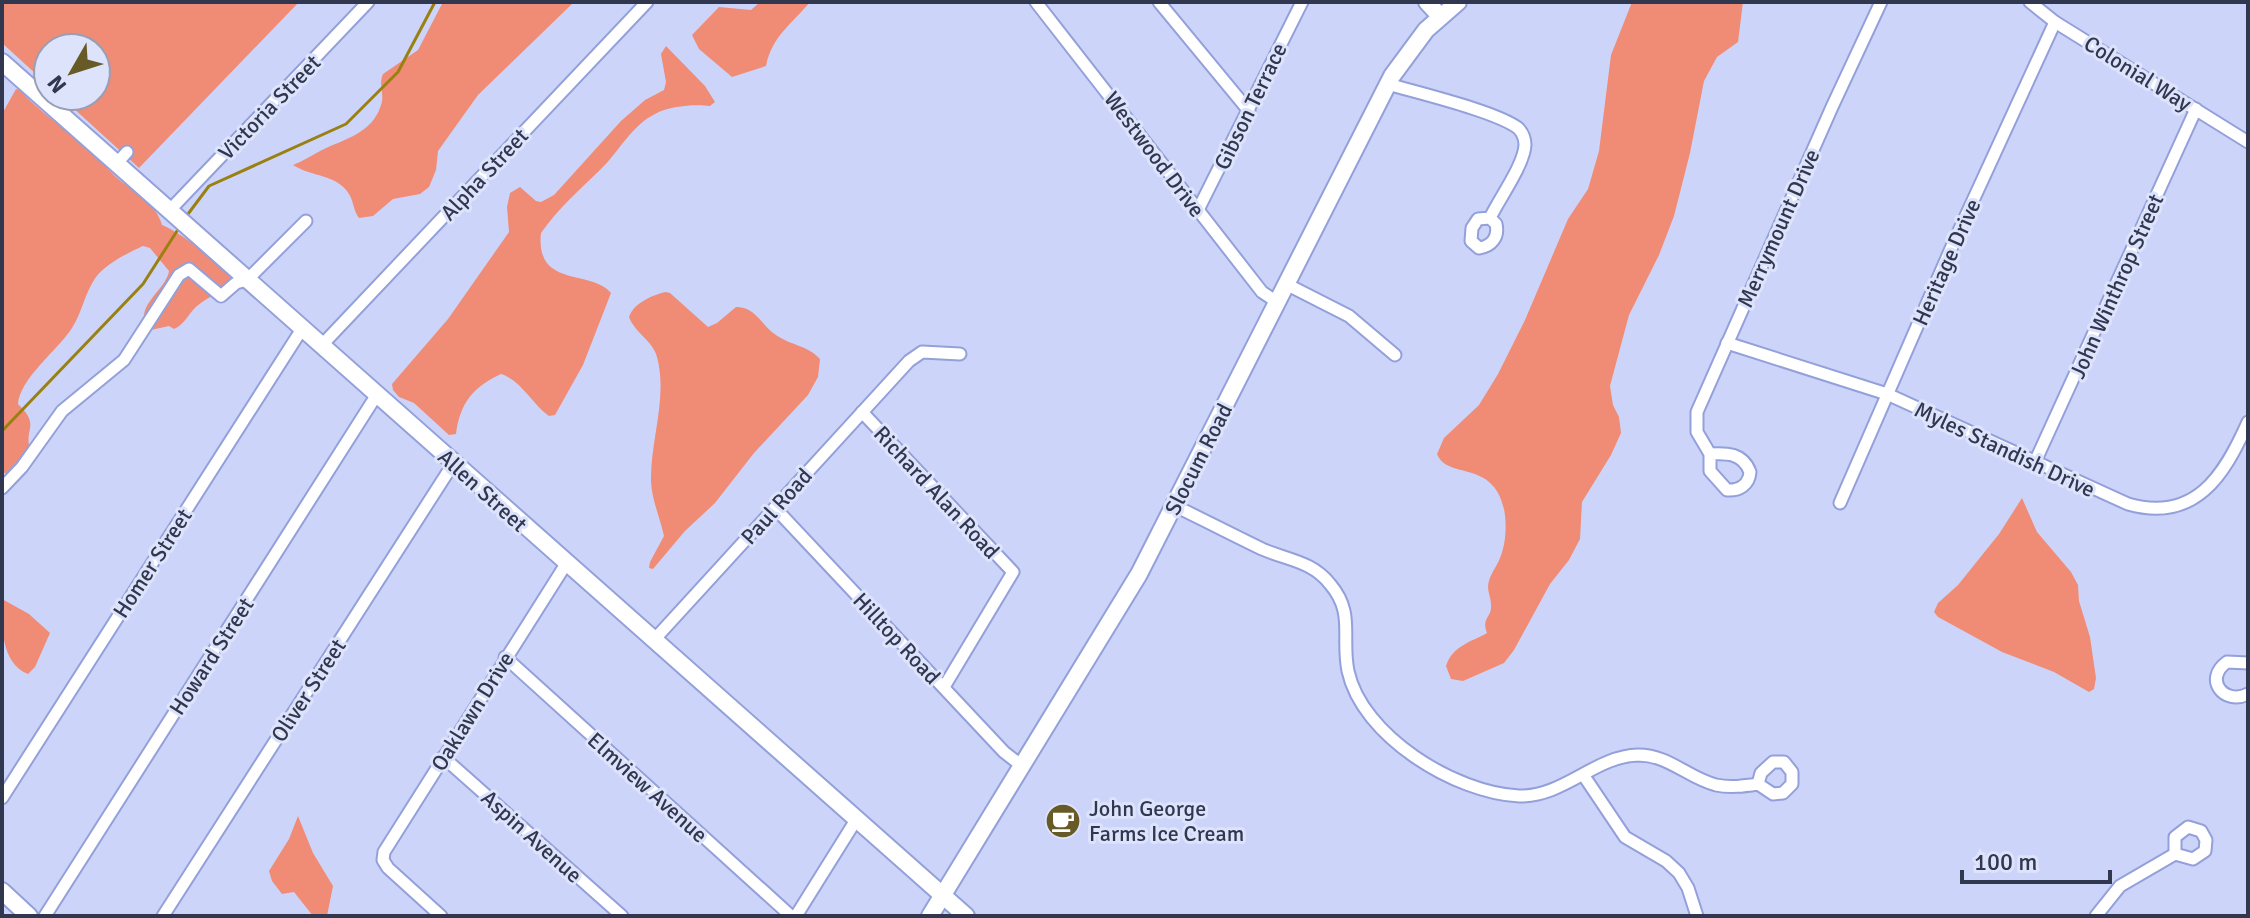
<svg xmlns="http://www.w3.org/2000/svg" width="2250" height="918" viewBox="0 0 2250 918" font-family="Signika,sans-serif">
	<rect width="100%" height="100%" fill="#ccd5f9"/>
	<g fill="#f08c75">
		<polygon points="2,2 299,2 139,168 60,96 96,96 96,48 48,48 48,85 2,43"/>
		<path d="M443,2H574L478,95L438,151L436,170L429,187L420,194L393,199L373,216L359,218C353,210 354,202 349,194C337,174 311,177 293,165C303,161 312,155 322,150C344,139 372,134 381,105C385,95 378,85 383,74L418,50Z"/>
		<path d="M760,2H810C792,24 772,36 766,66L732,77L699,49L692,35L719,7L751,10Z"/>
		<path d="M1632,2H1743L1738,42L1717,57L1704,81L1690,153L1674,216L1659,255L1629,315L1610,386L1613,405L1619,417L1621,433L1611,455L1582,502L1580,539L1569,560L1550,584L1514,650L1504,663L1463,681L1451,679L1446,666C1452,646 1471,642 1487,633C1481,617 1492,618 1491,605C1491,596 1486,590 1489,581C1491,573 1497,566 1500,558C1506,544 1507,524 1504,509C1493,459 1447,480 1437,454L1444,438L1479,405L1498,374L1525,320L1568,219L1588,189L1599,151L1611,55Z"/>
		<path d="M666,46L705,86L715,102L710,106C695,104 669,106 655,114C631,126 619,152 600,170C579,190 558,209 541,233C535,289 592,269 611,293L583,365L555,415L549,416C532,404 521,380 501,374C473,387 460,403 456,434L449,435L414,403L399,397L393,390L392,384L448,319L509,232L507,207L510,193L520,187L536,201L541,202L554,195L621,121L645,100L664,90L666,82L661,54Z"/>
		<path d="M16,89L20,90C39,112 64,127 86,146C97,156 105,167 116,177C133,192 156,202 162,225C182,233 226,267 238,285C223,291 209,296 197,306C188,314 185,324 174,329L169,326L151,330C129,309 166,291 169,271L150,248L143,246C128,253 107,263 96,277C85,292 82,313 72,328C58,350 20,378 18,404C42,427 22,428 31,452L11,475L2,472V114Z"/>
		<path d="M666,292L670,293L708,327L717,323L736,307C755,306 762,326 776,335C790,345 809,346 820,359L818,377L808,395L754,453L715,503L685,531L653,569L649,568L650,562L664,536C660,518 652,500 651,482C650,440 668,398 657,357C653,341 635,333 629,317C634,303 652,295 666,292Z"/>
		<polygon points="2022,498 2037,532 2071,572 2078,585 2079,601 2090,637 2096,678 2094,689 2089,692 2054,672 2002,652 1938,617 1934,612 1938,603 1958,585 1999,534"/>
		<path d="M2,599L29,614L50,633L35,667L28,674C0,663 2,625 2,599Z"/>
		<polygon points="298,816 313,853 333,886 327,916 313,916 294,892 282,894 272,881 269,871 289,839"/>
	</g>
	<g fill="none" stroke-linecap="round" stroke-linejoin="round">
		<g stroke="#9a8010" stroke-width="3">
			<polyline points="188,214 209,186 346,124 398,72 435,2"/>
			<polyline points="2,431 143,284 177,231"/>
		</g>
		<defs>
			<g id="street">
				<polyline points="1036,2 1262,292 1277,302"/>
				<polyline points="1159,2 1249,111"/>
				<polyline points="2030,2 2055,22 2248,142"/>
				<path d="M1388,84C1418,93 1495,111 1518,128C1523,133 1525,138 1525,145C1524,165 1499,199 1490,218L1478,219L1472,228L1471,241L1479,248C1492,246 1499,237 1496,224L1490,218"/>
				<polyline points="116,164 127,152"/>
				<polyline points="1198,210 1302,2"/>
				<polyline points="169,211 368,2"/>
				<polyline points="1286,284 1349,316 1395,355"/>
				<path d="M1727,343L1887,394L2128,504C2195,523 2224,476 2248,422"/>
				<polyline points="321,346 647,2"/>
				<polyline points="862,412 1013,572 944,687"/>
				<path d="M1710,454C1727,453 1743,453 1750,472C1749,485 1739,491 1727,490L1710,471V454L1697,432V412L1832,107L1881,2"/>
				<polyline points="2035,462 2196,109"/>
				<polyline points="2,488 22,467 62,411 124,360 179,275 189,269 221,296 236,283 247,280 306,221"/>
				<polyline points="1840,503 1953,244 2055,22"/>
				<path d="M1175,506C1204,520 1233,535 1262,549C1287,560 1312,561 1330,584C1355,613 1341,637 1348,671C1362,736 1455,793 1519,796C1564,797 1595,756 1638,755C1669,755 1688,778 1716,785C1730,788 1744,786 1758,784L1761,773L1773,762H1784L1792,772V784L1783,793L1773,794L1758,784"/>
				<polyline points="775,508 1004,752 1022,766"/>
				<polyline points="653,641 909,361 922,352 960,354"/>
				<polyline points="505,657 791,916"/>
				<path d="M2248,663L2227,662C2203,679 2224,706 2248,694"/>
				<polyline points="443,757 622,916"/>
				<polyline points="1584,776 1625,837 1666,861 1679,873 1688,888 1697,916"/>
				<polyline points="2,798 302,329"/>
				<polygon points="2188,827 2201,831 2206,840 2205,851 2193,859 2175,854 2175,837"/>
				<polyline points="45,916 376,396"/>
				<polyline points="163,916 453,464"/>
				<polyline points="441,916 388,868 383,860 384,852 566,564"/>
				<polyline points="796,916 856,820"/>
				<polyline points="2096,916 2120,886 2175,854"/>
			</g>
			<g id="secondary">
				<polyline points="1427,2 1440,16"/>
				<polyline points="2,62 966,916"/>
				<polyline points="2,891 29,916"/>
				<polyline points="930,916 1139,574 1392,76 1426,30 1458,2"/>
			</g>
		</defs>
		<use href="#street" stroke="#93a0da" stroke-width="15"/>
		<use href="#secondary" stroke="#93a0da" stroke-width="20"/>
		<use href="#street" stroke="#fff" stroke-width="11"/>
		<use href="#secondary" stroke="#fff" stroke-width="16"/>
	</g>
	<defs>
		<symbol id="cafe-disc" viewBox="-11 -11 22 22"><circle r="9.5" fill="#685a27" stroke="#dce3fb"/><path d="M-5.5-4.5H6V0H3Q3 3.5 0 3.5H-2.5Q-5.5 3.5-5.5 0ZM3-3.2v2h1.7v-2ZM-6 4.5H4V6H-6Z" fill="#fff"/></symbol>
	</defs>
	<g fill-rule="evenodd">
		<use href="#cafe-disc" x="1043" y="801" width="40" height="40"/>
	</g>
	<g text-anchor="middle" stroke-width="6" stroke-linejoin="round" paint-order="stroke">
		<g font-size="22" fill="#31374f" stroke="#dce3fb">
			<text transform="translate(2138 73) rotate(32)" y="8">Colonial Way</text>
			<text transform="translate(1250 106) rotate(-64)" y="8">Gibson Terrace</text>
			<text transform="translate(269 107) rotate(-46)" y="8">Victoria Street</text>
			<text transform="translate(1155 154) rotate(53)" y="8">Westwood Drive</text>
			<text transform="translate(484 174) rotate(-47)" y="8">Alpha Street</text>
			<text transform="translate(1778 228) rotate(-66)" y="8">Merrymount Drive</text>
			<text transform="translate(1946 262) rotate(-66)" y="8">Heritage Drive</text>
			<text transform="translate(2116 286) rotate(-66)" y="8">John Winthrop Street</text>
			<text transform="translate(2005 449) rotate(25)" y="8">Myles Standish Drive</text>
			<text transform="translate(1198 459) rotate(-63)" y="8">Slocum Road</text>
			<text transform="translate(483 490) rotate(42)" y="8">Allen Street</text>
			<text transform="translate(937 492) rotate(47)" y="8">Richard Alan Road</text>
			<text transform="translate(776 506) rotate(-48)" y="8">Paul Road</text>
			<text transform="translate(152 563) rotate(-57)" y="8">Homer Street</text>
			<text transform="translate(897 638) rotate(47)" y="8">Hilltop Road</text>
			<text transform="translate(211 656) rotate(-57)" y="8">Howard Street</text>
			<text transform="translate(308 690) rotate(-57)" y="8">Oliver Street</text>
			<text transform="translate(472 711) rotate(-58)" y="8">Oaklawn Drive</text>
			<text transform="translate(648 787) rotate(42)" y="8">Elmview Avenue</text>
			<text transform="translate(532 836) rotate(42)" y="8">Aspin Avenue</text>
		</g>
		<g font-size="22" fill="#31374f" stroke="#dce3fb" text-anchor="start">
			<text x="1089" y="816">John George<tspan x="1089" dy="25">Farms Ice Cream</tspan></text>
		</g>
	</g>
	<rect width="2250" height="918" fill="none" stroke="#31374f" stroke-width="8"/>
	<g transform="translate(72 72) rotate(231)"><circle r="38" fill="#dce3fb" stroke="#989eb6" stroke-width="2"/>
	<path d="M0-6L14 30L0 20L-14 30Z" fill="#685a27"/>
	<text y="-12" font-size="22" font-weight="bold" text-anchor="middle" fill="#31374f">N</text>
	</g>
	<path d="M1962 870v12h148v-12" fill="none" stroke="#31374f" stroke-width="4"/>
	<text x="1974" y="870" font-size="24" fill="#31374f" stroke="#dce3fb" stroke-width="6" paint-order="stroke">100 m</text>
</svg>
